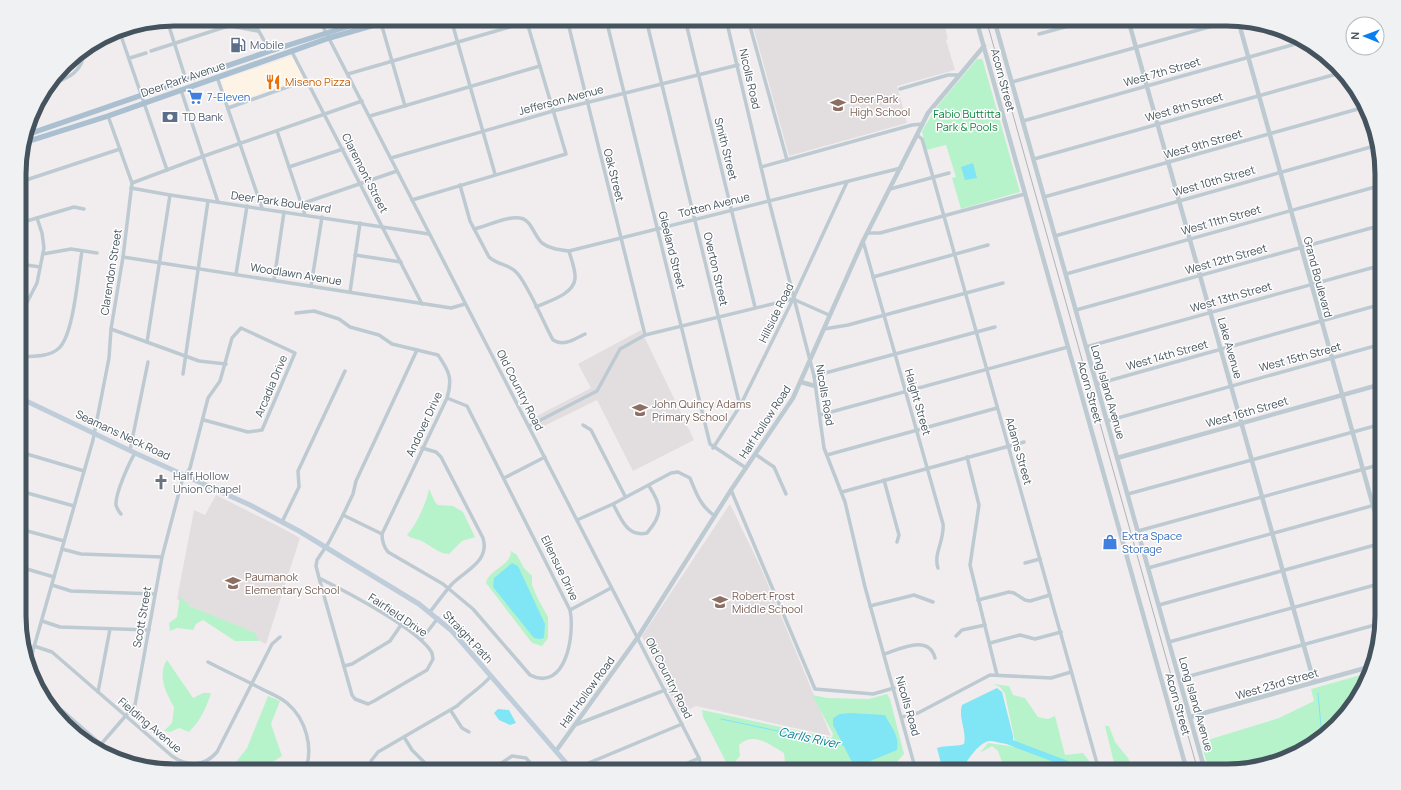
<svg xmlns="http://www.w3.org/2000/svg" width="1401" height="790" viewBox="0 0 1401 790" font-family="Manrope,sans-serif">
	<rect width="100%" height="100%" fill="#f1edee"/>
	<polygon fill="#fef4e5" points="293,56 304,78 229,105 221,80"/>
	<g fill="#e2dee0">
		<polygon points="751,19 943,19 948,39 946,40 955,70 897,86 907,123 789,156"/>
		<polygon points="641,330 694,440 633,471 597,400 536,430 531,419 591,388 578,364"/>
		<polygon points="216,495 280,527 300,538 266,644 177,599 194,510 205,515"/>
		<polygon points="730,504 761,568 831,736 696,706 680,714 642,636"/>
	</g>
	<g fill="#b7f3ca">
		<polygon points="977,59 982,59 983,61 1020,192 961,209 952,178 956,177 946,145 926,150 922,131 936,108"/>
		<path d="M429,489L435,502L438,505L453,506L463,512L475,537L462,541L449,554C438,554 430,544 419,540C414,538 412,539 407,535C416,525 427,502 429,489Z"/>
		<path d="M511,551L517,555L524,568L532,576V585L538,599L548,617V638L542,646L532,643L486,583C489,569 511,566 511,551Z"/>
		<polygon points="180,596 190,606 255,633 259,641 235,641 203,620 196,624 193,630 177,628 170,631 169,623 177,617"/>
		<path d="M167,660L193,698L203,693H211C206,709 200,721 189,732L179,728L170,732L164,731L172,723L174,707C166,693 157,675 167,660Z"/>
		<polygon points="1368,673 1361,693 1337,726 1305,750 1237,771 1209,771 1201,742 1279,718 1314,701 1311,689"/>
		<polygon points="993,684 1009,686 1013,695 1025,698 1038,717 1048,719 1055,716 1065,755 1083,753 1097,771 1005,771 998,751 992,746 980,753 988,743 1016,747 1005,694 1000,687"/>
		<path d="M887,694L890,699L904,754L896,763L897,771H786L784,753C770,745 754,731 739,745L740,756L735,762L727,764L703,717L702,710L832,738L833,734L812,695L828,698L869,699Z"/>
		<path d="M268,696L280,701L271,724L282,756C263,769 252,771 229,771L247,748Z"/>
		<polygon points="1105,726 1109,726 1115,742 1128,758 1134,771 1116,771"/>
	</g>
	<g fill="#80e5f4">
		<polygon points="973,163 977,178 965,180 961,167"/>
		<polygon points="512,563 518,566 545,624 544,638 540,639 534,638 493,587 494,578"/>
		<path d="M997,688L1002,692L1013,736V744C1006,745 999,742 991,741C980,740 966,762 961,771H943L937,748C946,745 955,747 964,744C967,731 958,718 962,705Z"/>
		<polygon points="498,709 509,710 516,723 510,725 499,720 494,713"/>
		<path d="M850,713L885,715C891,727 900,736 897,750L863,764H853L833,725V718L840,714Z"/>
	</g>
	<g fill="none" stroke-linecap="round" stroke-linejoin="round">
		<g stroke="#80e5f4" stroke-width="1">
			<polyline points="1318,693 1322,737"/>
			<polyline points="721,719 844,745"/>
		</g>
		<polyline stroke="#80e5f4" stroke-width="6" points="1007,741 1086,771"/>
		<g stroke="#bdcad2" stroke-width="3.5">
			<polyline points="194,19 258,31"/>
			<polyline points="252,19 270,51"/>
			<polyline points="319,19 673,707 699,758 702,771"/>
			<polyline points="350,19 353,25"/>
			<polyline points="451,19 495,174"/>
			<polyline points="567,19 645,335"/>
			<polyline points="606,19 710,444 746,468"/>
			<polyline points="646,19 740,406"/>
			<polyline points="685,19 755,307"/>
			<polyline points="726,19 769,201 814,376 824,448 845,502 865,587 916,771"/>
			<polyline points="748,19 787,160"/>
			<polyline points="167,20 186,80"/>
			<polyline points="381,23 405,106"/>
			<polyline points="119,30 167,170"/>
			<polyline points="1039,34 1094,19"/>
			<polyline points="151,51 228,26"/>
			<polyline points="292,52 422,304"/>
			<polyline points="130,58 146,53"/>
			<polyline points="348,74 527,22"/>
			<polyline points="217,77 262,208"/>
			<polyline points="1012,82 1234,20"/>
			<path d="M51,84C68,79 84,71 84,50"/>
			<polyline points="900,89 948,75 960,75"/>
			<polyline points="181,90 218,202"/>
			<polyline points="228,108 307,80"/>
			<polyline points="370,116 540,66"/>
			<polyline points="1023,121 1306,41"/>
			<polyline points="277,131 305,215"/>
			<polyline points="917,135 922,139 933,177 1098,767 1104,771"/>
			<polyline points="391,158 553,111 738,65"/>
			<polyline points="1034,159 1340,73"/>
			<polyline points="289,167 343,149"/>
			<polyline points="761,167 912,125 923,124"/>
			<polyline points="20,173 23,181"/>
			<polyline points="20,182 120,149"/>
			<polyline points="132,183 204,156 362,101"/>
			<path d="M460,185L470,221L489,257C497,265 509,264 516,272C527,282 544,324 553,340C564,347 574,339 585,334"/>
			<polyline points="131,188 170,195 429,234"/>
			<polyline points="890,189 949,173"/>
			<polyline points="1044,197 1365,107"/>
			<polyline points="412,200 566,154 526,19"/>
			<polyline points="301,204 397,171"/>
			<polyline points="20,223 74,207 84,209"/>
			<path d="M474,229C488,226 506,216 520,218C531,219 534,236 542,243C550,249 560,250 569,251L901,168"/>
			<polyline points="867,233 880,233 1025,194"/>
			<polyline points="1055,236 1378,145"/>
			<path d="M863,241L943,524C945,539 933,554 938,568"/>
			<polyline points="43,254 71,249 97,253"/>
			<polyline points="355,255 401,262"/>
			<polyline points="123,257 451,308 465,304"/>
			<polyline points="20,264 40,267"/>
			<polyline points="236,274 247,206"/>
			<polyline points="1066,274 1382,185"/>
			<polyline points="873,277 988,245"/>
			<polyline points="274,280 284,212"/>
			<polyline points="311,286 322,217"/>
			<polyline points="350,292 360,223"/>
			<path d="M536,307C548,301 573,295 575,279C576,270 571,259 569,251"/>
			<polyline points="1076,310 1382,225"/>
			<path d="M296,313L314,311L339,319L350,327L379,335L392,344L438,355C449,371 453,378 447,398L382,534C382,541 383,546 388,552L443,584L473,609L530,675C566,693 575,634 570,610L467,406L447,398"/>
			<polyline points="111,329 199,361 226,364"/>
			<polyline points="824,329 848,325 1003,283"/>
			<polyline points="147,342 170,195"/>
			<polyline points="1086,347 1382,265"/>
			<path d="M22,357C34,356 48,357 58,349C74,336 78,273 82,251"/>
			<polyline points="183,374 208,201"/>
			<polyline points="814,376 995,327"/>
			<polyline points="20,378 21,314 37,283 44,248 42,233 37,218"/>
			<polyline points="1097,384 1382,304"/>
			<polyline points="820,415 1068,347"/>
			<polyline points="1107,421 1382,344"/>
			<polyline points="583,425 591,430 625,496"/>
			<polyline points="529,426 597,391 620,349 645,335 793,299 829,315"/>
			<path d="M422,448L436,452L441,457L483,538C490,561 466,570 452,584C444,593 437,603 430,612"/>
			<polyline points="713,448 740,406 793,299 847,182"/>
			<polyline points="130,450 148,362"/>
			<polyline points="20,452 84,471"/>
			<polyline points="755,454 774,467 786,494"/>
			<polyline points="827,455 997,408"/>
			<polyline points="967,457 979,505 970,565 997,675"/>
			<polyline points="504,478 545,457"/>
			<polyline points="884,480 899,535 897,542"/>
			<polyline points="731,490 815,689 873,694 894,688"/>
			<polyline points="20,491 74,506"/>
			<polyline points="842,492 1024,442"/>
			<polyline points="1128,494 1382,424"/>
			<path d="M613,504C621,518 627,538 647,533C663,514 662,506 649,486"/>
			<path d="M121,514C119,512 117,508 116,505C115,494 129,463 135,453"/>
			<polyline points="343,515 382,534"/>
			<path d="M577,520L613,504L671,473L678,472L690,478C696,493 701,507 715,516"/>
			<polyline points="282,522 299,487 298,471 345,371"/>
			<polyline points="20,529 64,541"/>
			<polyline points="1138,531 1382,464"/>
			<polyline points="62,549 81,554 162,557"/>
			<polyline points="1025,563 1040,559"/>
			<polyline points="20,567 54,577"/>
			<polyline points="1148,568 1382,503"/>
			<path d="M319,578L352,695L355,699L368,704L374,701L427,670L433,659L432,653C420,630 345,591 319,578L316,566L317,560L329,542L343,515L353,494L356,481L417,350"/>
			<polyline points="52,585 71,591 155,594"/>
			<polyline points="978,600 1009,592 1014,593 1025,600 1030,601 1050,595"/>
			<polyline points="1159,605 1382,543"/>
			<polyline points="870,606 914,595 933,602"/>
			<polyline points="570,610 611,588"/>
			<polyline points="42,621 60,627 149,630"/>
			<polyline points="956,636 962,630 985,625"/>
			<polyline points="421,640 438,618"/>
			<polyline points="1169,642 1382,583"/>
			<polyline points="990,643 1020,635 1035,639 1061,632"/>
			<polyline points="24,646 33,649"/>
			<path d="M34,646L52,652L172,756C187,767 204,767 217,752L272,644L280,637"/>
			<path d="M884,654C900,649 929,634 935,658"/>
			<polyline points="30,661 93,440 109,358 111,329 123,257 132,183 108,116"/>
			<path d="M208,662C225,671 243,679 260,688C269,693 279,696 287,703C306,719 314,748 305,771"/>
			<polyline points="344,666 352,664 390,641 401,625"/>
			<polyline points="1179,679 1382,623"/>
			<polyline points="41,692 119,760"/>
			<polyline points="98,692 110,629"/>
			<polyline points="451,711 462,728 469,732"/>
			<polyline points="902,717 918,713 990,675 1051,678 1071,672"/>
			<polyline points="575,725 665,690"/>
			<polyline points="404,737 412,750 433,771"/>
			<polyline points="96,750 135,705 162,557 182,481 190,468 208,398 220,381 232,338 241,328 295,353 262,430 248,432 204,420"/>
			<polyline points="572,770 682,724"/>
			<polyline points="185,771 186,764"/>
			<path d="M373,771L371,761L378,752L457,706C468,695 481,688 491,676"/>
			<polyline points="494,771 497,766 512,756 526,758 537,771"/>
			<polyline points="670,771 699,758"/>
			<polyline points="767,771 780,765"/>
		</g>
		<g stroke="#bdcad2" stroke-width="4.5">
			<polyline points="976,19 1187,771"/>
			<polyline points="994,19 1205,771"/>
			<polyline points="1128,19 1314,682"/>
			<polyline points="1238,20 1382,538"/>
			<polyline points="997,27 1004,19"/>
			<polyline points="801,382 815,386"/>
			<polyline points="1117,458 1382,384"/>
			<polyline points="1190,717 1369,667"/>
			<polyline points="556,751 638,637 731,490 793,398 863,241 928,113 984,46"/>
		</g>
		<polyline stroke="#becdd9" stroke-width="5" points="20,398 135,453 250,505 299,531 419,604 452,631 573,771"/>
		<g stroke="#aac0d0" stroke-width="5.5">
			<polyline points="26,135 270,51 371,19"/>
			<polyline points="23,143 108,116 329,38 395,19"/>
		</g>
		<polyline stroke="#afb4b9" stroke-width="1" points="986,19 1198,771"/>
	</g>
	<defs>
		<symbol id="fuel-bare" viewBox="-9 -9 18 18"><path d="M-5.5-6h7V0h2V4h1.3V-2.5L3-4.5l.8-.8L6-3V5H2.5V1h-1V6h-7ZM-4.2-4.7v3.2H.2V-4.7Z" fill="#5c6f8a" stroke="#fff" stroke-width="2.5" paint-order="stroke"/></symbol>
		<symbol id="restaurant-bare" viewBox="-9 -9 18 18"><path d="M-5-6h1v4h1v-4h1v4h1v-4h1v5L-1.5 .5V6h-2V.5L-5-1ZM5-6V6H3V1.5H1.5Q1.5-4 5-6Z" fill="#e8710a" stroke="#fff" stroke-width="2.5" paint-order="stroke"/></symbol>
		<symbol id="supermarket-bare" viewBox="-9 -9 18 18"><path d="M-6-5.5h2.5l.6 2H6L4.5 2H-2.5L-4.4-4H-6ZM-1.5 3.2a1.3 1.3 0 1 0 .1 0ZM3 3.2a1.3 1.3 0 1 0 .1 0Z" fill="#3f7fe0" stroke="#fff" stroke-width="2.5" paint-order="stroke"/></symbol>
		<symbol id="school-bare" viewBox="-9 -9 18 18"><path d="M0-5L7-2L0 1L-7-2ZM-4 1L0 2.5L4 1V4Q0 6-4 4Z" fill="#8d6e63" stroke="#fff" stroke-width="2.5" paint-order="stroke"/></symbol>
		<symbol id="bank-bare" viewBox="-9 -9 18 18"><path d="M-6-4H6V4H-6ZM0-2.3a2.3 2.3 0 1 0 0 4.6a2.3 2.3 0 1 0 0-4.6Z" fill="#5c6f8a" stroke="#fff" stroke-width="2.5" paint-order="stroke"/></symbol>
		<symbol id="church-bare" viewBox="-9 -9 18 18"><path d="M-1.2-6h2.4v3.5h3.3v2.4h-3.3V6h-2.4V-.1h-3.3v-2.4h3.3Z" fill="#6b7280" stroke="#fff" stroke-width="2.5" paint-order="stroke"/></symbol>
		<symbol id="shop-bare" viewBox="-9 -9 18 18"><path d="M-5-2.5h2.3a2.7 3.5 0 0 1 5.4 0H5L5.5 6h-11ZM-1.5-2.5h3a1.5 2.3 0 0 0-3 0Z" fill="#3f7fe0" stroke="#fff" stroke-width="2.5" paint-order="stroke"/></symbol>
	</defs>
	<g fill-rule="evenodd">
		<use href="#fuel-bare" x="227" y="34" width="22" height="22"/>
		<use href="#restaurant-bare" x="262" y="71" width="22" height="22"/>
		<use href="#supermarket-bare" x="184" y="86" width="22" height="22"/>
		<use href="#school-bare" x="827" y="94" width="22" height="22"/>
		<use href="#bank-bare" x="159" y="106" width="22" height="22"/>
		<use href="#school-bare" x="629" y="399" width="22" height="22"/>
		<use href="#church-bare" x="150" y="471" width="22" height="22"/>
		<use href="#shop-bare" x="1099" y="531" width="22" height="22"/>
		<use href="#school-bare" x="222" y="572" width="22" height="22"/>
		<use href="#school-bare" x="709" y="591" width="22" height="22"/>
	</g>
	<g text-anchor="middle" stroke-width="3" stroke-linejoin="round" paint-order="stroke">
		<g font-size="11" fill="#4e5e75" stroke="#fff" text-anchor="start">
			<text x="250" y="49">Mobile</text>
			<text x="182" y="121">TD Bank</text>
		</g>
		<g font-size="11" fill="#44535d" stroke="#fff">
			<text transform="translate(1162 72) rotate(-16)" y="4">West 7th Street</text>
			<text transform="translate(183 79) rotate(-19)" y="4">Deer Park Avenue</text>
			<text transform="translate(750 79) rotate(77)" y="4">Nicolls Road</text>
			<text transform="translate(1003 80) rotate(75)" y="4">Acorn Street</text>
			<text transform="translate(561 100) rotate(-15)" y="4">Jefferson Avenue</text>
			<text transform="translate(1184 107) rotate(-16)" y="4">West 8th Street</text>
			<text transform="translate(1203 144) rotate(-16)" y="4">West 9th Street</text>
			<text transform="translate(726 149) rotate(76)" y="4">Smith Street</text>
			<text transform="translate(365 173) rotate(63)" y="4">Claremont Street</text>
			<text transform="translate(614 175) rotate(76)" y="4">Oak Street</text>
			<text transform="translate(1214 181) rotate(-16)" y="4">West 10th Street</text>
			<text transform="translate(281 202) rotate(8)" y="4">Deer Park Boulevard</text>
			<text transform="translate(714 205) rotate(-14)" y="4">Totten Avenue</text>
			<text transform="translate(1221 220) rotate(-16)" y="4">West 11th Street</text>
			<text transform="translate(672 250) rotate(76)" y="4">Gleeland Street</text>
			<text transform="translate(1226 259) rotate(-16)" y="4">West 12th Street</text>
			<text transform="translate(716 269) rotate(77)" y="4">Overton Street</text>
			<text transform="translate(111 272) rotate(-81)" y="4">Clarendon Street</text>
			<text transform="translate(296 274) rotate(9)" y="4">Woodlawn Avenue</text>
			<text transform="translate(1318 277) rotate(75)" y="4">Grand Boulevard</text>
			<text transform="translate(1231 297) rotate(-16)" y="4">West 13th Street</text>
			<text transform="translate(776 313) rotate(-64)" y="4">Hillside Road</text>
			<text transform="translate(1230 348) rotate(74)" y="4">Lake Avenue</text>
			<text transform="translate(1167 355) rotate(-16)" y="4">West 14th Street</text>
			<text transform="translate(1300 357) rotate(-15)" y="4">West 15th Street</text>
			<text transform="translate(271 386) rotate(-67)" y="4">Arcadia Drive</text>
			<text transform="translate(520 390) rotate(63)" y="4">Old Country Road</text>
			<text transform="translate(1090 392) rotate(74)" y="4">Acorn Street</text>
			<text transform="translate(1108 392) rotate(74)" y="4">Long Island Avenue</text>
			<text transform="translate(825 395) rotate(80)" y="4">Nicolls Road</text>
			<text transform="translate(918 402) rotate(74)" y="4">Haight Street</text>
			<text transform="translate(1247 412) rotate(-16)" y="4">West 16th Street</text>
			<text transform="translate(765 422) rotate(-57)" y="4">Half Hollow Road</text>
			<text transform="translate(424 424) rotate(-65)" y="4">Andover Drive</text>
			<text transform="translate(123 435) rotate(25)" y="4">Seamans Neck Road</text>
			<text transform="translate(1019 451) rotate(74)" y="4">Adams Street</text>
			<text transform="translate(560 568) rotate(64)" y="4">Ellensue Drive</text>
			<text transform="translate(398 615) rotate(34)" y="4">Fairfield Drive</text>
			<text transform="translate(142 617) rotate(-80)" y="4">Scott Street</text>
			<text transform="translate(468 637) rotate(47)" y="4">Straight Path</text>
			<text transform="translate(669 678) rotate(63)" y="4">Old Country Road</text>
			<text transform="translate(1277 684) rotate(-16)" y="4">West 23rd Street</text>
			<text transform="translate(587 692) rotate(-54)" y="4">Half Hollow Road</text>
			<text transform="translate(1178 704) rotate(74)" y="4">Acorn Street</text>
			<text transform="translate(1196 704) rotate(74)" y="4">Long Island Avenue</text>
			<text transform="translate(908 706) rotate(74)" y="4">Nicolls Road</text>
			<text transform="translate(150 725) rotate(40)" y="4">Fielding Avenue</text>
		</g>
		<g font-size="11" fill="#c56008" stroke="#fff" text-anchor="start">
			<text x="285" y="86">Miseno Pizza</text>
		</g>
		<g font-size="11" fill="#366cbe" stroke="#fff" text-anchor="start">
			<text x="207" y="101">7-Eleven</text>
			<text x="1122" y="540">Extra Space<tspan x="1122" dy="13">Storage</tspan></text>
		</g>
		<g font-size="11" fill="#785e54" stroke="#fff" text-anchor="start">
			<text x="850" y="103">Deer Park<tspan x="850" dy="13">High School</tspan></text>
			<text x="652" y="408">John Quincy Adams<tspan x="652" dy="13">Primary School</tspan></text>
			<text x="245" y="581">Paumanok<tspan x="245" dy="13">Elementary School</tspan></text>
			<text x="732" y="600">Robert Frost<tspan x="732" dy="13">Middle School</tspan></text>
		</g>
		<g font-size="11" fill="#0e8540" stroke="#fff">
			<text x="967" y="118">Fabio Buttitta<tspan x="967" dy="13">Park &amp; Pools</tspan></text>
		</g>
		<g font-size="11" fill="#5b616d" stroke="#fff" text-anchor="start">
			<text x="173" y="480">Half Hollow<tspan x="173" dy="13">Union Chapel</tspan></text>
		</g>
		<g font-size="12" font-style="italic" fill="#038093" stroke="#fff">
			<text transform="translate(809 738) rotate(12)" y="4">Carlls River</text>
		</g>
	</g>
	<path d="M0 0H1401V790H0ZM174 26H1227A148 148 0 0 1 1375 174V616A148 148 0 0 1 1227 764H174A148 148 0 0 1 26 616V174A148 148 0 0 1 174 26Z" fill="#f0f1f2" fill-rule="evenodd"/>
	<path fill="none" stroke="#44535d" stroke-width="5" d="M174 26H1227A148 148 0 0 1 1375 174V616A148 148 0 0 1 1227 764H174A148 148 0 0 1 26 616V174A148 148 0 0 1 174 26Z"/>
	<g transform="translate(1365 36) rotate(271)"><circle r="19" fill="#ffffff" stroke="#b4babe"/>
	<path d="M0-3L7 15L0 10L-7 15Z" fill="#077ff1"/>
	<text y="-6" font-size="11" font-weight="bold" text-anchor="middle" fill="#44535d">N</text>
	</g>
</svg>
